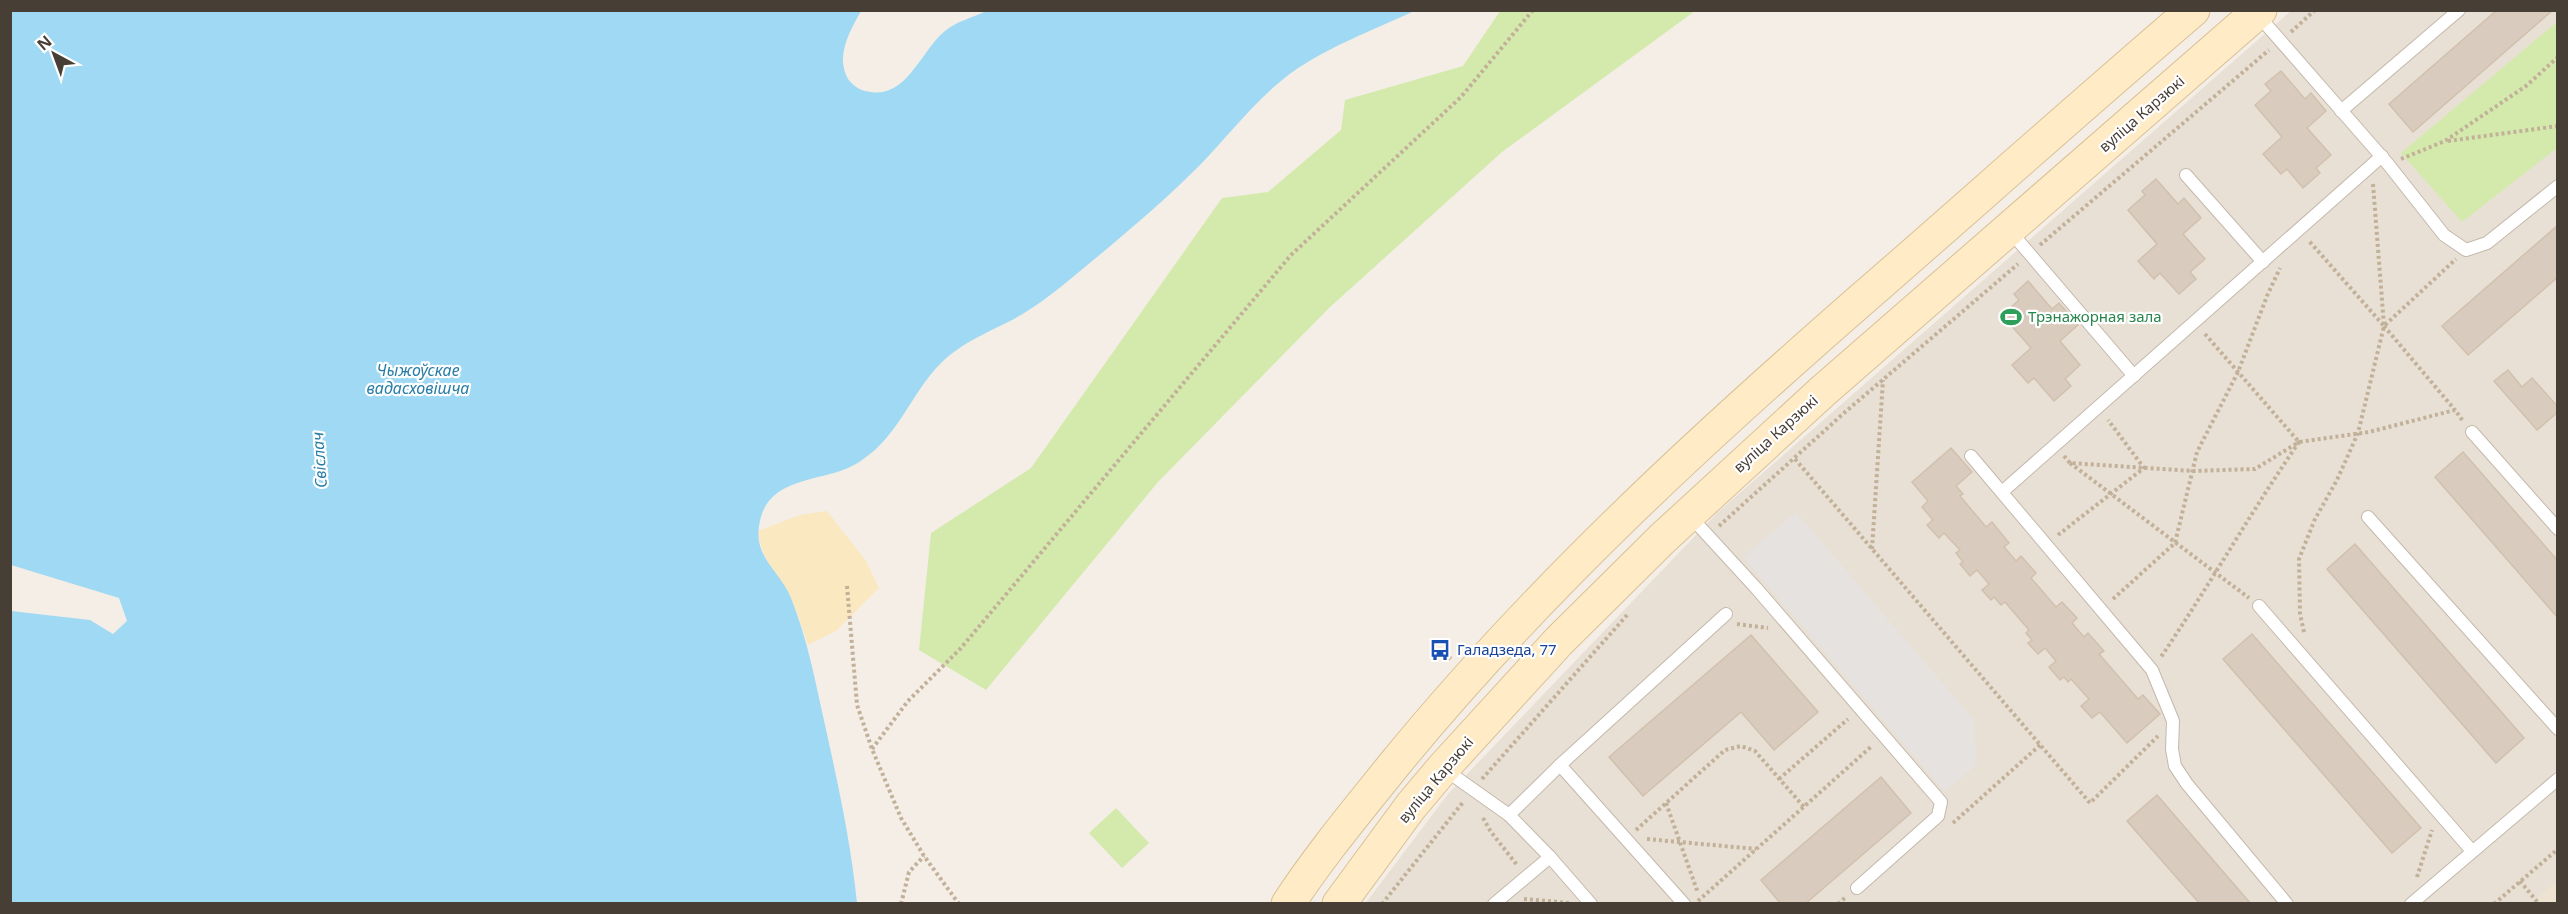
<svg xmlns="http://www.w3.org/2000/svg" width="2568" height="914" viewBox="0 0 2568 914" font-family="'Noto Sans',sans-serif">
	<rect width="100%" height="100%" fill="#f4eee6"/>
	<polygon fill="#e8e0d4" points="2291,11 2557,11 2557,903 1365,904 1448,794 1717,513"/>
	<polygon fill="#eee2d0" points="2557,881 2557,903 2532,903"/>
	<g fill="#d4eaad">
		<polygon points="1500,11 1695,11 1502,152 1329,308 1158,482 986,690 919,650 931,533 1031,468 1222,198 1268,192 1341,130 1345,100 1463,66"/>
		<polygon points="2557,22 2557,148 2462,222 2401,153"/>
		<polygon points="1116,808 1149,843 1122,868 1089,833"/>
	</g>
	<path fill="#fae8c1" d="M827,511L866,561L879,588L836,631L808,645C804,634 801,623 797,613C784,585 761,562 758,531L800,515Z"/>
	<polygon fill="#e5e2df" points="1796,512 1974,720 1976,765 1945,792 1743,557"/>
	<path fill="#a0d9f3" d="M11,10L861,11C850,31 835,56 848,79C854,87 861,91 871,92C907,98 922,49 945,31C957,21 972,18 986,11H1414C1372,31 1329,46 1291,73C1256,99 1229,135 1199,166C1156,209 1108,248 1062,286C1049,296 1036,306 1021,315C994,330 963,341 941,363C916,388 903,423 877,448C866,458 855,466 840,471C807,482 765,482 759,526C754,558 781,572 791,598C808,641 815,680 825,725C838,784 851,843 857,903L11,904V611L90,620L113,634L127,621L119,598L11,565Z"/>
	<g fill="#d9ccbe" stroke="#d1c0ae" stroke-width="1.5">
		<polygon points="2497,10 2553,10 2413,132 2389,104"/>
		<polygon points="2281,71 2305,99 2311,93 2326,111 2307,128 2331,155 2316,168 2320,173 2303,188 2287,169 2281,174 2263,154 2282,137 2255,105 2271,91 2265,84"/>
		<polygon points="2156,179 2178,204 2184,198 2201,218 2183,234 2205,259 2190,272 2196,279 2179,294 2160,273 2154,279 2138,261 2157,244 2128,210 2145,195 2142,191"/>
		<polygon points="2558,225 2558,277 2468,355 2442,326"/>
		<polygon points="2028,281 2052,309 2059,303 2078,325 2060,341 2080,365 2065,379 2071,386 2054,401 2034,378 2028,383 2012,365 2031,348 2002,315 2019,300 2014,294"/>
		<polygon points="2508,370 2522,387 2532,378 2558,407 2558,412 2537,430 2494,381"/>
		<polygon points="1951,448 1972,472 1956,486 1963,494 1960,496 1986,527 1992,522 2009,543 2004,547 2016,561 2021,556 2036,573 2031,578 2056,607 2062,602 2077,618 2072,623 2084,637 2088,633 2104,651 2099,654 2138,699 2143,695 2160,714 2127,743 2100,712 2092,718 2081,706 2089,699 2071,679 2068,682 2064,677 2060,680 2049,667 2056,661 2045,648 2038,654 2028,643 2032,640 2026,633 2029,630 2005,602 2001,605 1994,597 1991,600 1982,590 1989,584 1977,570 1970,576 1960,564 1963,562 1956,553 1960,550 1944,533 1939,538 1927,525 1933,520 1922,507 1928,501 1912,482"/>
		<polygon points="2463,452 2558,561 2558,618 2435,477"/>
		<polygon points="2355,544 2524,738 2496,763 2327,569"/>
		<polygon points="2252,634 2421,828 2392,853 2223,659"/>
		<polygon points="1751,635 1818,712 1774,750 1741,712 1643,796 1609,757"/>
		<polygon points="1881,777 1911,813 1805,904 1781,904 1761,880"/>
		<polygon points="2157,795 2251,904 2200,904 2127,821"/>
	</g>
	<g fill="none" stroke-linecap="round" stroke-linejoin="round">
		<defs>
			<g id="lane">
				<polyline points="2257,14 2388,164 2444,235 2466,250 2487,243 2558,186"/>
				<polyline points="2341,111 2459,10"/>
				<polyline points="2186,175 2263,262"/>
				<polyline points="2010,231 2134,376"/>
				<polyline points="2472,432 2558,529"/>
				<polyline points="1971,456 2152,670 2173,721 2172,749 2175,766 2187,784 2287,904"/>
				<polyline points="2002,492 2382,156"/>
				<polyline points="1689,515 1756,588 1941,802 1938,816 1857,888"/>
				<polyline points="2368,517 2558,729"/>
				<polyline points="2259,606 2472,851"/>
				<polyline points="1560,765 1684,904"/>
				<polyline points="1444,769 1509,815 1560,765 1726,614"/>
				<polyline points="1550,857 1591,904"/>
				<polyline points="1494,904 1550,857 1509,815"/>
				<polyline points="2411,904 2558,779"/>
			</g>
			<g id="secondary">
				<path d="M1288,904C1320,855 1357,811 1393,766C1539,587 1710,431 1884,280C1987,190 2089,99 2193,10"/>
				<polyline points="1339,904 1411,806 1443,768 1559,641 1663,538 1823,391 2260,10"/>
			</g>
		</defs>
		<use href="#lane" stroke="#c3b8ab" stroke-width="14"/>
		<use href="#secondary" stroke="#d9c196" stroke-width="35"/>
		<g stroke="#c2b099" stroke-width="4" stroke-dasharray="3 3" stroke-linecap="butt">
			<polyline points="2291,32 2315,10"/>
			<polyline points="2448,141 2558,126"/>
			<polyline points="2401,159 2445,141 2526,86 2558,57"/>
			<polyline points="2373,184 2384,326 2456,259"/>
			<polyline points="2040,245 2269,50"/>
			<polyline points="2384,326 2455,410"/>
			<polyline points="2205,334 2299,442 2369,432 2455,410 2463,421"/>
			<path d="M2064,456L2070,463L2193,471L2255,469L2299,442C2251,512 2209,586 2161,657"/>
			<polyline points="1795,459 2090,803 2158,736"/>
			<polyline points="2070,463 2249,598"/>
			<polyline points="1719,526 1844,413 2018,264"/>
			<polyline points="2058,535 2144,468 2108,420"/>
			<polyline points="1872,549 1883,380"/>
			<polyline points="847,586 857,705 872,749 901,818 924,856 959,904"/>
			<polyline points="2113,599 2175,543 2197,452 2238,372 2267,296 2280,268"/>
			<polyline points="1737,624 1768,628"/>
			<polyline points="2304,632 2300,614 2299,559 2315,519 2337,480 2358,433 2384,326 2309,241"/>
			<polyline points="1440,650 1451,659"/>
			<polyline points="872,749 908,701 961,648 1291,255 1461,97 1533,10"/>
			<polyline points="1482,779 1628,614"/>
			<polyline points="1779,779 1848,719"/>
			<polyline points="1666,803 1698,893"/>
			<polyline points="1483,818 1491,832 1517,865"/>
			<polyline points="1953,823 2040,745"/>
			<polyline points="1636,830 1725,750 1741,746 1755,751 1804,807"/>
			<polyline points="1647,839 1756,849"/>
			<polyline points="2417,877 2432,830"/>
			<polyline points="2520,881 2539,904"/>
			<polyline points="1524,899 1570,903"/>
			<polyline points="1698,901 1872,746"/>
			<polyline points="901,904 909,872 924,856"/>
			<polyline points="1382,904 1464,801"/>
			<polyline points="1838,904 1847,896"/>
			<polyline points="2494,904 2558,849"/>
		</g>
		<use href="#lane" stroke="#fff" stroke-width="12"/>
		<use href="#secondary" stroke="#ffebc5" stroke-width="33"/>
	</g>
	<defs>
		<symbol id="stadium-bare" viewBox="-9 -9 18 18"><path d="M0-5a6.5 5 0 1 0 0 10a6.5 5 0 1 0 0-10ZM-3.5-1.8h7v3.6h-7Z" fill="#2e9e5b" stroke="#fff" stroke-width="2.5" paint-order="stroke"/></symbol>
		<symbol id="bus-bare" viewBox="-9 -9 18 18"><path d="M-5-6H5V4H4V6H2V4H-2V6H-4V4H-5ZM-3.5-4V0h7V-4ZM-3.5 1.2v1.5H-2V1.2ZM2 1.2v1.5H3.5V1.2Z" fill="#1a4fb4" stroke="#fff" stroke-width="2.5" paint-order="stroke"/></symbol>
	</defs>
	<g fill-rule="evenodd">
		<use href="#stadium-bare" x="1996" y="302" width="30" height="30"/>
		<use href="#bus-bare" x="1425" y="635" width="30" height="30"/>
	</g>
	<g text-anchor="middle" stroke-width="4.5" stroke-linejoin="round" paint-order="stroke">
		<g font-size="15" fill="#473e35" stroke="#fff">
			<text transform="translate(2142 114) rotate(-41)" y="5">вуліца Карзюкі</text>
			<text transform="translate(1776 434) rotate(-42)" y="5">вуліца Карзюкі</text>
			<text transform="translate(1436 780) rotate(-50)" y="5">вуліца Карзюкі</text>
		</g>
		<g font-size="15" fill="#27864d" stroke="#fff" text-anchor="start">
			<text x="2028" y="322">Трэнажорная зала</text>
		</g>
		<g font-size="15" fill="#164399" stroke="#fff" text-anchor="start">
			<text x="1457" y="655">Галадзеда, 77</text>
		</g>
		<g font-size="16" font-style="italic" fill="#287da6" stroke="#fff">
			<text x="418" y="376">Чыжоўскае<tspan x="418" dy="18">вадасховішча</tspan></text>
			<text transform="translate(319 460) rotate(-94)" y="6">Свіслач</text>
		</g>
	</g>
	<rect width="2568" height="914" fill="none" stroke="#473e35" stroke-width="24"/>
	<g transform="translate(54 54) rotate(319)" stroke="#ffffff" stroke-width="4.5" paint-order="stroke">
	<path d="M0-4.5L10 22L0 15L-10 22Z" fill="#473e35"/>
	<text y="-9" font-size="16" font-weight="bold" text-anchor="middle" fill="#473e35">N</text>
	</g>
</svg>
